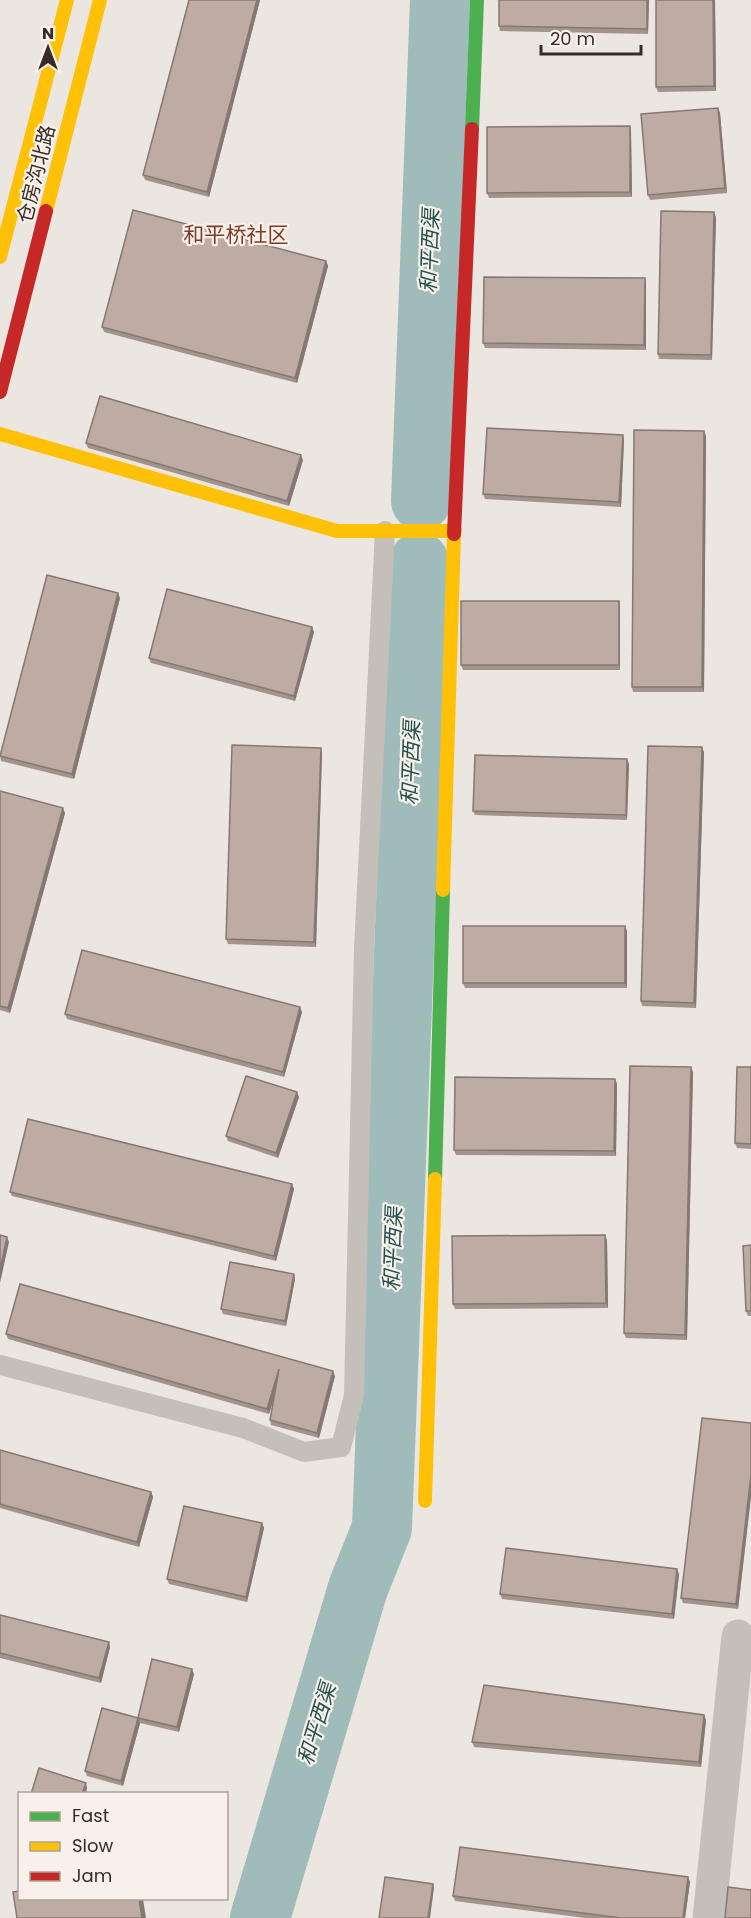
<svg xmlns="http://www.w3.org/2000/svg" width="751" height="1918" viewBox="0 0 751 1918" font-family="Poppins,'Noto Sans SC',sans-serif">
	<rect width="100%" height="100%" fill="#ece6e1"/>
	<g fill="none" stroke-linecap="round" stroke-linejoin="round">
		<g stroke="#9fbcba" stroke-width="60">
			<polyline points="421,501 440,0"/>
			<polyline points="260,1918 358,1588 382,1528 419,562"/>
		</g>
		<polyline stroke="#c5bfba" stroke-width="20" points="0,1365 243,1428 304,1452 341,1447 354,1395 364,948 385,531"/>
		<polyline stroke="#c5bfba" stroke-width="33" points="709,1918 738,1636"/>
		<g stroke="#4caf50" stroke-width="14">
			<polyline points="472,129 477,0"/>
			<polyline points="435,1179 443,890"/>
		</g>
		<g stroke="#ffc107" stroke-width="14">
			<polyline points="46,211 100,0"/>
			<polyline points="0,257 67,0"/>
			<polyline points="0,434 337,531 455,531"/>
			<polyline points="443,890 454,534"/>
			<polyline points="425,1501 435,1179"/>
		</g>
		<g stroke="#c62828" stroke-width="14">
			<polyline points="0,392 46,211"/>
			<polyline points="454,534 472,129"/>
		</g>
	</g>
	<g fill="#a3938d">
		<polygon points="189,0 260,0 209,197 145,180 143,175"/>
		<polygon points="499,0 649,0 648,34 500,31 499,26"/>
		<polygon points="656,0 715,0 716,91 658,92 656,87"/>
		<polygon points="718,108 720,113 727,193 650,200 648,195"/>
		<polygon points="630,126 631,131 632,197 489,198 487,193"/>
		<polygon points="716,217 712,360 659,359 658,354"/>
		<polygon points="326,261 328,266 297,383 104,332 102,327"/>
		<polygon points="645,278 646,283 646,350 485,348 483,343"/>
		<polygon points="706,436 704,692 633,692 632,687"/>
		<polygon points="624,440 621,507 485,499 483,494"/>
		<polygon points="86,443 303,460 289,506 88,448"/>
		<polygon points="120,598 74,779 1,761 0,755"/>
		<polygon points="619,601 620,606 620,670 463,670 461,665"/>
		<polygon points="312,627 314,632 295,701 151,663 149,658"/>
		<polygon points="704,752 696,1008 642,1006 641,1001"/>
		<polygon points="322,753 316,947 228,944 226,939"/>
		<polygon points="629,764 627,820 475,815 473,811"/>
		<polygon points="0,791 65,813 10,1013 0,1010"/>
		<polygon points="627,931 627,988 465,988 463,983"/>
		<polygon points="302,1012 284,1077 67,1019 65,1014"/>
		<polygon points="751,1067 751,1149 737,1148 735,1143"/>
		<polygon points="693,1072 687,1340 626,1338 624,1333"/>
		<polygon points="615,1079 617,1084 616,1156 456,1155 454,1150"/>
		<polygon points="299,1097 278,1158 228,1141 226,1136"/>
		<polygon points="292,1184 294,1189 276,1261 12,1196 10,1192"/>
		<polygon points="607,1240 608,1308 455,1309 453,1304"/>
		<polygon points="751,1245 751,1316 748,1316 746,1311"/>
		<polygon points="294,1274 295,1279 286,1326 223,1314 221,1309"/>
		<polygon points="6,1334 335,1376 319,1438 271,1425 270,1420 274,1398 269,1414 8,1339"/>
		<polygon points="751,1423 751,1496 738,1609 683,1603 681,1598"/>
		<polygon points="0,1450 151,1492 153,1497 139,1547 0,1508"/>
		<polygon points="262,1523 264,1528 247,1602 169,1584 167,1579"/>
		<polygon points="679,1574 674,1619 502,1599 500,1594"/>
		<polygon points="0,1615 110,1647 101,1683 0,1658"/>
		<polygon points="194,1674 179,1732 140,1723 123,1786 87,1776 85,1771 138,1718"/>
		<polygon points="704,1715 706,1720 701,1767 474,1747 472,1742"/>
		<polygon points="688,1877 690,1882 685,1918 585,1918 455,1901 453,1896"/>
	</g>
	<g fill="#857873">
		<polygon points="257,0 260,0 209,197 207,192"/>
		<polygon points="647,0 649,0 648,34 647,29"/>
		<polygon points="713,0 715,0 716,91 714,86"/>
		<polygon points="718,108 720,113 727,193 725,188"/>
		<polygon points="630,126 631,131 632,197 630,192"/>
		<polygon points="714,212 716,217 712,360 711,355"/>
		<polygon points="326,261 328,266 297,383 295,378"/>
		<polygon points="645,278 646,283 646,350 644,345"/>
		<polygon points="704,431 706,436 704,692 702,687"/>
		<polygon points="623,435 624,440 621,507 619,502"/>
		<polygon points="301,455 303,460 289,506 287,501"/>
		<polygon points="118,593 120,598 74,779 72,774"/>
		<polygon points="619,601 620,606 620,670 619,665"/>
		<polygon points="312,627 314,632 295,701 294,696"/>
		<polygon points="702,747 704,752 696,1008 694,1003"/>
		<polygon points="321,748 322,753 316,947 314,942"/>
		<polygon points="627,759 629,764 627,820 626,815"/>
		<polygon points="63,808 65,813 10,1013 8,1008"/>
		<polygon points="625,926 627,931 627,988 625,983"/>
		<polygon points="300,1007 302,1012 284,1077 283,1072"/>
		<polygon points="691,1067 693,1072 687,1340 685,1335"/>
		<polygon points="615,1079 617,1084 616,1156 614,1151"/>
		<polygon points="297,1092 299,1097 278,1158 276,1153"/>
		<polygon points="292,1184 294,1189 276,1261 274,1256"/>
		<polygon points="605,1235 607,1240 608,1308 606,1303"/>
		<polygon points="7,1237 9,1242 0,1283 0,1270"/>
		<polygon points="294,1274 295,1279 286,1326 285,1321"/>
		<polygon points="279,1369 281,1374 269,1414 267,1409"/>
		<polygon points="333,1371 335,1376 319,1438 317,1433"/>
		<polygon points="751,1475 751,1496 738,1609 736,1604"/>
		<polygon points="151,1492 153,1497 139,1547 137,1542"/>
		<polygon points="262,1523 264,1528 247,1602 246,1597"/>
		<polygon points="677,1569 679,1574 674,1619 672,1614"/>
		<polygon points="109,1642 110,1647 101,1683 99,1678"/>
		<polygon points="192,1669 194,1674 179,1732 177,1727"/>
		<polygon points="704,1715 706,1720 701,1767 699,1762"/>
		<polygon points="138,1718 140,1723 123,1786 121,1781"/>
		<polygon points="86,1783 87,1788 86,1794 82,1794"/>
		<polygon points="688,1877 690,1882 685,1918 683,1918"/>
		<polygon points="433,1884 434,1888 430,1918 428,1918"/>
		<polygon points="139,1899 143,1899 146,1918 142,1918"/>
	</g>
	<g fill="#beaba4" stroke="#857873" stroke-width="1.5">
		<polygon points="189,0 257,0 207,192 143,175"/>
		<polygon points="499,0 647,0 647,29 499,26"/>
		<polygon points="656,0 713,0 714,86 656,87"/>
		<polygon points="718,108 725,188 648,195 641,114"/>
		<polygon points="630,126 630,192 487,193 487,127"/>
		<polygon points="133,210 326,261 295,378 102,327"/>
		<polygon points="661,211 714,212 711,355 658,354"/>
		<polygon points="484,277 645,278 644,345 483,343"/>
		<polygon points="100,396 301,455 287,501 86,443"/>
		<polygon points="487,428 623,435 619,502 483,494"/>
		<polygon points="634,430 704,431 702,687 632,687"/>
		<polygon points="47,575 118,593 72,774 0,756"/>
		<polygon points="167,589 312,627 294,696 149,658"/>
		<rect x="461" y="601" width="158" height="64"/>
		<polygon points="232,745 321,748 314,942 226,939"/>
		<polygon points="648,746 702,747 694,1003 641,1001"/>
		<polygon points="475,755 627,759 626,815 473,811"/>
		<polygon points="0,791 63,808 8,1008 0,1006"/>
		<rect x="463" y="926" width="162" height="57"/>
		<polygon points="82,950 300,1007 283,1072 65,1014"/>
		<polygon points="630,1066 691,1067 685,1335 624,1333"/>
		<polygon points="737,1067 751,1067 751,1144 735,1143"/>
		<polygon points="246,1076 297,1092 276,1153 226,1136"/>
		<polygon points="455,1077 615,1079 614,1151 454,1150"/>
		<polygon points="28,1119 292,1184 274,1256 10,1192"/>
		<polygon points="0,1235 7,1237 0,1270"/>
		<polygon points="605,1235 606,1303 453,1304 452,1236"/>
		<polygon points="751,1245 751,1311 746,1311 743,1246"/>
		<polygon points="230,1262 294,1274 285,1321 221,1309"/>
		<polygon points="20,1284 333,1371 317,1433 270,1420 279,1369 267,1409 6,1334"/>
		<polygon points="702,1418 751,1423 751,1475 736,1604 681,1598"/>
		<polygon points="0,1450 151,1492 137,1542 0,1504"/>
		<polygon points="184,1506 262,1523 246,1597 167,1579"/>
		<polygon points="506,1548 677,1569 672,1614 500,1594"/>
		<polygon points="0,1615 109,1642 99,1678 0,1653"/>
		<polygon points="152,1659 192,1669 177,1727 138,1718 121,1781 85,1771 102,1708 138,1718"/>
		<polygon points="484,1685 704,1715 699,1762 472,1742"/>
		<polygon points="39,1768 86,1783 82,1794 31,1794"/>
		<polygon points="460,1847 688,1877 683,1918 621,1918 453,1896"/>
		<polygon points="385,1877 433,1884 428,1918 379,1918"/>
		<polygon points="728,1887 751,1890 751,1918 725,1918"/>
		<polygon points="20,1891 20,1899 139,1899 142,1918 17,1918 13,1892"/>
	</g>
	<g text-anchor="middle" stroke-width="4.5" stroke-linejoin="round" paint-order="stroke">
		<g font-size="20" fill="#352c29" stroke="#f8f0e9">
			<text transform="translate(36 174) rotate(-76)" y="7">仓房沟北路</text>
		</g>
		<g font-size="21" fill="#7c3a29" stroke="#f8f0e9">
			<text x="236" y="242">和平桥社区</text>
		</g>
		<g font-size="21" font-style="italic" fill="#225152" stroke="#f8f0e9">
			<text transform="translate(430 251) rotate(-88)" y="7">和平西渠</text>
			<text transform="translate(411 763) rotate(-88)" y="7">和平西渠</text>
			<text transform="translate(393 1249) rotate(-88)" y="7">和平西渠</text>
			<text transform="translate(317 1724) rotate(-73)" y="7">和平西渠</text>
		</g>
	</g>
	<rect x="18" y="1792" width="210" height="108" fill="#f8f0e9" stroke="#aaa29c" stroke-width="1.5"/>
	<rect x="30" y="1812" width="30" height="9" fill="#4caf50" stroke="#aaa29c" stroke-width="1.5"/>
	<text x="72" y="1822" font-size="18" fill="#352c29">Fast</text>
	<rect x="30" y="1842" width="30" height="9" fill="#ffc107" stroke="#aaa29c" stroke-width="1.5"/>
	<text x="72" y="1852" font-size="18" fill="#352c29">Slow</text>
	<rect x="30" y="1872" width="30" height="9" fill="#c62828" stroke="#aaa29c" stroke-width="1.5"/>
	<text x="72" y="1882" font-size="18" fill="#352c29">Jam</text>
	<g transform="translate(48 48)" stroke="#f8f0e9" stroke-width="4.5" paint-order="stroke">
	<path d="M0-4.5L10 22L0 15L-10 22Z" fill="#352c29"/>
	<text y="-9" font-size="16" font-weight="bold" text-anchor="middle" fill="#352c29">N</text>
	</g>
	<path d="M541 45v9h100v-9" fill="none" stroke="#352c29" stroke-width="3"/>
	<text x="550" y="45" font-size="18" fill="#352c29" stroke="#f8f0e9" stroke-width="4.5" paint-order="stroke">20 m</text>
</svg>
